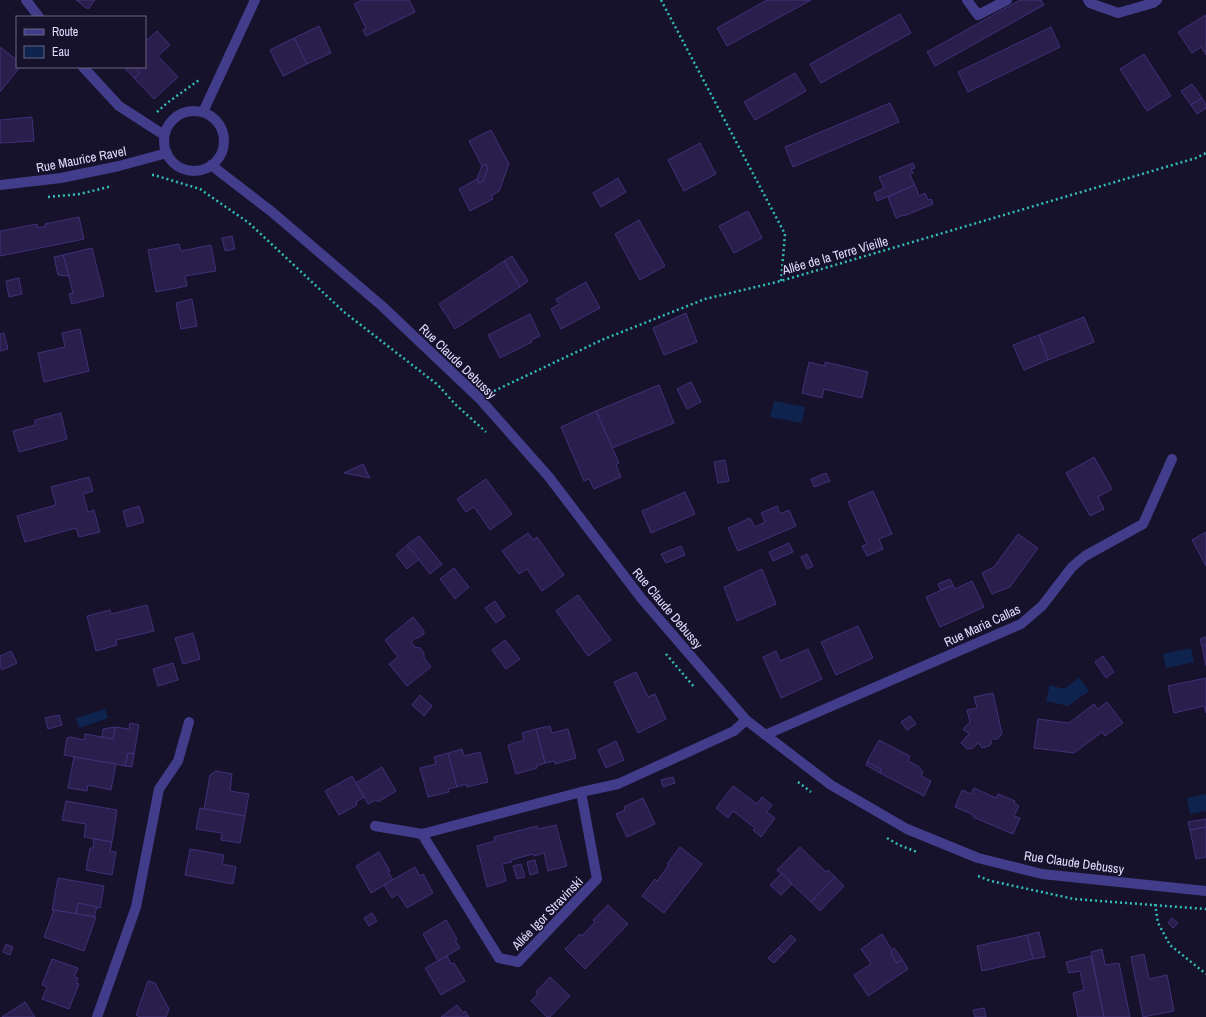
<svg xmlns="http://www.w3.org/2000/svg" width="1206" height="1017" viewBox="0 0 1206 1017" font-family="'Archivo Narrow',sans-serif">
	<rect width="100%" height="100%" fill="#17122c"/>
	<g fill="#0e244e">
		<polygon points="774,401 805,407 802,423 770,417"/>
		<polygon points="1191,648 1194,662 1166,668 1163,654"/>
		<polygon points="1079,678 1089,691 1068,706 1046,701 1050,685 1064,689"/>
		<polygon points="105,709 108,718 79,728 76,718"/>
		<polygon points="1206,794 1206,811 1190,814 1187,798"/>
	</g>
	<g fill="#291e4c" stroke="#403078">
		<polygon points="76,0 95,0 88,9"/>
		<polygon points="362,0 409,0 415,12 366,36 363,30 366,28 354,4"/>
		<polygon points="767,0 811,0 727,46 717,28"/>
		<polygon points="1020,0 1041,0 1044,5 935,66 927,52"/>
		<polygon points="900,14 911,33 821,83 810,64"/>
		<polygon points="1206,15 1206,55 1201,47 1192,53 1178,32"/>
		<polygon points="319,26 331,53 307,64 294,38"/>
		<polygon points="1051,27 1060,47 968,92 958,72"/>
		<polygon points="157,31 170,45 158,56 178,77 154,99 134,78 140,73 135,67 145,67 145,39 147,40"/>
		<polygon points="294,38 307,64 283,76 270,50"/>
		<polygon points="0,47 17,60 17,67 20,67 0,92"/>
		<polygon points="1144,54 1171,96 1147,111 1120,69"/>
		<polygon points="124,67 135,67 140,73 134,78"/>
		<polygon points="795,73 806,91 755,120 744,102"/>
		<polygon points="1192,84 1202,98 1191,105 1181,91"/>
		<polygon points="1202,98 1206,105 1206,108 1197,114 1191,105"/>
		<polygon points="890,103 899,122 793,167 785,147"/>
		<polygon points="32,117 34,141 0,143 0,120"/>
		<polygon points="491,130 509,164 499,191 491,196 493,199 470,211 459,189 477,179 479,183 483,181 488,168 486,164 482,166 469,141"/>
		<polygon points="700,143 716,174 684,191 668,160"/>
		<polygon points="913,163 915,168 911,169 913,173 910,175 915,185 877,201 874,193 884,188 879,177"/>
		<polygon points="486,164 488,168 483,181 479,183 477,179 482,166"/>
		<polygon points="618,178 626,192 601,207 593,193"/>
		<polygon points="915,185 919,196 925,193 928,200 931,199 933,204 904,216 904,215 896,218 888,197"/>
		<polygon points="748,211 762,238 734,253 719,226"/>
		<polygon points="79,217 84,239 0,256 0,231 37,224 38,228 46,226 45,224"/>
		<polygon points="639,220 665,266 640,280 615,234"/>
		<polygon points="232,236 235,249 225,251 222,238"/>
		<polygon points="179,244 181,251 211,245 216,271 185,276 187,286 156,292 148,250"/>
		<polygon points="92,248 104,296 72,304 69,294 73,293 63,255"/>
		<polygon points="63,255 69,276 58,275 54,257"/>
		<polygon points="512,256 528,281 520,287 504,261"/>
		<polygon points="504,261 520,287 455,329 439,304"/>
		<polygon points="19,278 22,294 9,297 6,281"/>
		<polygon points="586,282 600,308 561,329 551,309 559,304 556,299"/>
		<polygon points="192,299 197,326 181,329 176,303"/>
		<polygon points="686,313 697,342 664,355 653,328"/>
		<polygon points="530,314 540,336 531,340 532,342 500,358 488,335"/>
		<polygon points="1084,317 1094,342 1048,360 1039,335"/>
		<polygon points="80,329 89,371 44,382 38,353 65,347 62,333"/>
		<polygon points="4,333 8,349 0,351 0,334"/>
		<polygon points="1039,335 1048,360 1024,370 1013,345"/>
		<polygon points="809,362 825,366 825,362 868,372 862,398 824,389 822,398 802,393"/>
		<polygon points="691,382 701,402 687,409 677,389"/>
		<polygon points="659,385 674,423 612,448 596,411"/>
		<polygon points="596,411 619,463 616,465 621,477 594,489 589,479 584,481 561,427"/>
		<polygon points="61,413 67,439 19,452 13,431 35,425 35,420"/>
		<polygon points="1094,457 1112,489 1098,497 1104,509 1090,516 1066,473"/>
		<polygon points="725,460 729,481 718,483 714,462"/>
		<polygon points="363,464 370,478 344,473"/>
		<polygon points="826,473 830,481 814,487 811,479"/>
		<polygon points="89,477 93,491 83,494 88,512 94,510 100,532 79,537 76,528 25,542 17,516 56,505 51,487"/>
		<polygon points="486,479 512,514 490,530 474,507 466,512 457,499"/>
		<polygon points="873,491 892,534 879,539 883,549 867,556 862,546 867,544 848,502"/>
		<polygon points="685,492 695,514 651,533 642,511"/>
		<polygon points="139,506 144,522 127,527 123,511"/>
		<polygon points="777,506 780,514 789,510 796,526 738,551 728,528 750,518 755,527 765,522 761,513"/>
		<polygon points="1206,532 1206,566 1192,540"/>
		<polygon points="528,533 533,540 537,537 564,575 542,591 527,569 519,574 502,551"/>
		<polygon points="1018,534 1038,548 1010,587 992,594 982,573 994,567"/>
		<polygon points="419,536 442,564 430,574 407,545"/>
		<polygon points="789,543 793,552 773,561 769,552"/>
		<polygon points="407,545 419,559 407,569 396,555"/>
		<polygon points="681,546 685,555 666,563 661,554"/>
		<polygon points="807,554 813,566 807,569 801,557"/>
		<polygon points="454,568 469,587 455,599 440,579"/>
		<polygon points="762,569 776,604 737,621 724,587"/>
		<polygon points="950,579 953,585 941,590 938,584"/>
		<polygon points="972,581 984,607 940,627 926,597 953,585 955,589"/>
		<polygon points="578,595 611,640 588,656 556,611"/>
		<polygon points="495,601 505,616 496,623 485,608"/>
		<polygon points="147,605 154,631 116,640 117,645 96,651 87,616 110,610 111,614"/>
		<polygon points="413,617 424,631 424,634 418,638 416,638 411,642 415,647 420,648 424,653 424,658 431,667 407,686 389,664 398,657 385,640"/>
		<polygon points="858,626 873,658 836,675 821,642"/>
		<polygon points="193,633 200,659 183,664 175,638"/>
		<polygon points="1206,637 1206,645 1202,646 1200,639"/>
		<polygon points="505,640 520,659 506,669 492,650"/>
		<polygon points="1206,645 1206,666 1202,646"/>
		<polygon points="808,649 822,679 781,698 763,657 776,651 780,661"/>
		<polygon points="11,651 17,663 2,670 0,665 0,656"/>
		<polygon points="1103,656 1114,672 1106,678 1095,662"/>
		<polygon points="173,663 178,680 158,686 153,669"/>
		<polygon points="636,672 648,697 655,694 666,719 638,733 614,682"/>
		<polygon points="1206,678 1206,713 1204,706 1174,713 1168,686"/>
		<polygon points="993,693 1002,734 996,740 994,738 990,741 992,743 989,746 982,748 978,743 973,748 967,749 961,743 969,734 963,729 970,722 967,710 977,708 974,697"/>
		<polygon points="420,695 432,706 424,716 412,705"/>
		<polygon points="1107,702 1123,723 1105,736 1102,732 1074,753 1034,748 1038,719 1069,723 1094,704 1098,709"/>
		<polygon points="59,715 62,725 48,729 45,718"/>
		<polygon points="910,716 916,724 907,730 901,722"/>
		<polygon points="130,723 139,725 134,754 128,753 125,766 64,755 67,738 71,737 84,740 85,734 113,739 115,727 129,729"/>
		<polygon points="550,726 552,733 568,729 576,758 555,764 555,761 545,763 536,729"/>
		<polygon points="115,727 113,739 102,737 103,729"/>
		<polygon points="536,729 545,763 536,766 537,768 516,774 508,745 524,740 522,733"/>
		<polygon points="879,740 910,756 908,761 918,766 923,772 921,776 931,781 924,796 880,773 881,769 867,762"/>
		<polygon points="616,741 624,760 606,768 598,750"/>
		<polygon points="462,749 464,756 480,752 488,782 467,787 466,784 457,787 448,753"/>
		<polygon points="128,753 134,754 132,767 125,766"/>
		<polygon points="448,753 457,787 448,789 449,792 428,797 420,768 436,764 434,757"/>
		<polygon points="74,757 116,764 111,790 88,785 87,791 68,788"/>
		<polygon points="867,762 881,769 880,773 866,765"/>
		<polygon points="382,767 396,791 378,802 376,800 368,804 356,783"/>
		<polygon points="216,771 232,774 230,791 249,794 245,816 204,809 210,775"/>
		<polygon points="352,776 364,797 356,802 357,805 339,815 325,791"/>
		<polygon points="673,777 675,783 663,787 661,780"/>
		<polygon points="733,786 757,804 762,797 772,805 767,812 775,818 761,837 753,830 755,828 733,811 728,818 716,808"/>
		<polygon points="974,788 996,798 998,794 1015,801 1014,803 1019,806 1014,816 1020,818 1013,834 973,817 974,815 955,807 962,790 971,794"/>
		<polygon points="643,798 655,824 627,837 616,814 625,810 624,807"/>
		<polygon points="66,801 117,810 112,842 84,837 86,824 62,820"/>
		<polygon points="200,808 245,816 240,843 221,840 222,833 196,829"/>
		<polygon points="1206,819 1206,827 1190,830 1188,822"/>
		<polygon points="556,825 567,866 548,871 544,853 534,856 533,854 511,860 512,862 502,864 506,881 487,887 477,846 495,841 494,837 537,826 538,829"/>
		<polygon points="1206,827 1206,857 1196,859 1190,830"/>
		<polygon points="94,839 112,842 110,851 116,852 112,875 86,870 90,848 93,848"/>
		<polygon points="680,847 702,864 664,913 642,896 655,879 657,881 669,865 667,864"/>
		<polygon points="800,847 826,872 828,870 835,877 811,902 777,870"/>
		<polygon points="190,849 224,855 222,864 236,867 233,884 185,875"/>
		<polygon points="379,852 390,871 388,872 393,880 371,893 356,866"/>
		<polygon points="535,860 538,873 530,875 527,862"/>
		<polygon points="521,864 525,877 517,879 513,866"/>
		<polygon points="415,867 420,876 423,874 433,893 407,908 398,894 392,898 384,885"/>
		<polygon points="782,873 792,884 781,895 770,885"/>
		<polygon points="835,877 844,886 820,911 811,902"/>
		<polygon points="58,878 104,886 100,908 78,903 76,914 52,910"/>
		<polygon points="78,903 97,907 94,917 76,914"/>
		<polygon points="608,905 628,924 585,969 565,949 580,934 582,936 595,922 593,920"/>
		<polygon points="54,910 96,917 84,951 44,937"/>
		<polygon points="372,913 377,921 369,926 364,918"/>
		<polygon points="1172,918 1178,923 1173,928 1168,923"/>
		<polygon points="446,920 457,939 455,940 460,948 438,961 423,934"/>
		<polygon points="1039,932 1045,957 1033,959 1027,935"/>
		<polygon points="882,934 892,950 891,954 897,963 902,959 908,969 868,996 854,975 871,964 861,949"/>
		<polygon points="791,935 796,940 784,953 778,948"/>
		<polygon points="1027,935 1033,959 982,971 977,946"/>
		<polygon points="6,944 13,947 10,955 3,952"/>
		<polygon points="778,948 784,953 774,963 768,958"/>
		<polygon points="894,948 902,959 897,963 891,954 892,950"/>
		<polygon points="1102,949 1105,965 1119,963 1130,1017 1104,1017 1091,952"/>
		<polygon points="1144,954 1149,979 1167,975 1174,1011 1143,1017 1131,957"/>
		<polygon points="447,956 451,964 454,963 465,981 441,995 425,968"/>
		<polygon points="1091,956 1104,1017 1078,1017 1073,993 1084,990 1080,971 1069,973 1066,962"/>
		<polygon points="52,959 78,968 74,977 78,978 76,983 79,984 69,1009 42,999 47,987 42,985"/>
		<polygon points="550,977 570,996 550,1017 547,1017 531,1001 538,994 536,992"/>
		<polygon points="148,981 155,983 169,1009 166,1017 140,1017 136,1015"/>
		<polygon points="25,1002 35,1017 2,1017"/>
		<polygon points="457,1005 463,1013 465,1011 469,1017 441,1017"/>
		<polygon points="984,1008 986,1017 975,1017 973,1010"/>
	</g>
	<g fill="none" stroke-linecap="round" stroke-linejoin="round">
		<g stroke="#32bdb8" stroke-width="2.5" stroke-dasharray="2 3" stroke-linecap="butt">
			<polyline points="661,0 785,234 781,281"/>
			<polyline points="157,112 167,103 199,80"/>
			<polyline points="152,175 154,175 200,189 249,223 344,312 438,385 455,404 486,432"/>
			<polyline points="48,197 80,194 112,186"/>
			<polyline points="494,391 604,339 705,299 781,281 1196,158 1206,153"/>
			<polyline points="666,654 695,688"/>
			<polyline points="798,782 811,792"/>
			<polyline points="887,838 899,845 917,852"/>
			<polyline points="978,876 991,881 1074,899 1206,909"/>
			<polyline points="1155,904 1158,923 1170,945 1206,974"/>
		</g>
		<g stroke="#423d8a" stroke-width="10">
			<polyline points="26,0 39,17"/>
			<polyline points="967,0 978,15 1007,0"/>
			<polyline points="1088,0 1090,3 1118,13 1153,3 1157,0"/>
			<polyline points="83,67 119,106 164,135"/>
			<circle cx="194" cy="141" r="30"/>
			<polyline points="203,112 255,0"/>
			<polyline points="211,165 272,212 382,306 479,398 549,477 641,598 746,720 831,785 907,829 978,858 1042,874 1206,891"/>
			<polyline points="0,185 61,178 119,166 167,153"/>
			<polyline points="765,735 1021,624 1042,606 1072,567 1085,556 1143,524 1172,459"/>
			<polyline points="581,792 597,879 518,962 499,958 422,834 581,792 618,784 734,731 746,720"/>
			<polyline points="375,826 422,834"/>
			<polyline points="97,1017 136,907 159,789 178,761 189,722"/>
		</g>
	</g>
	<g text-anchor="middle" stroke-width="3" stroke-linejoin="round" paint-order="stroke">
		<g font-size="13" fill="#e1ddff" stroke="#17122c">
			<text transform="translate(81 159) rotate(-11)" y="5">Rue Maurice Ravel</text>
			<text transform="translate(835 255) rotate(-16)" y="5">Allée de la Terre Vieille</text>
			<text transform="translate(458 361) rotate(44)" y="5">Rue Claude Debussy</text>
			<text transform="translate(668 608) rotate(50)" y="5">Rue Claude Debussy</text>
			<text transform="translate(982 625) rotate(-25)" y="5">Rue Maria Callas</text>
			<text transform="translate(1074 862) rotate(8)" y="5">Rue Claude Debussy</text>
			<text transform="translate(547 913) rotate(-46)" y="5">Allée Igor Stravinski</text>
		</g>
	</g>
	<rect x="16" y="16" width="130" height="52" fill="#17122c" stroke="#686380"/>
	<rect x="24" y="29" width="20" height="6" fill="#423d8a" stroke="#686380"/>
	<text x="52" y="36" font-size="12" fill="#e1ddff">Route</text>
	<rect x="24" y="46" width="20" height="12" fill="#0e244e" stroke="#686380"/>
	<text x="52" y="56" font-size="12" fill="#e1ddff">Eau</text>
</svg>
